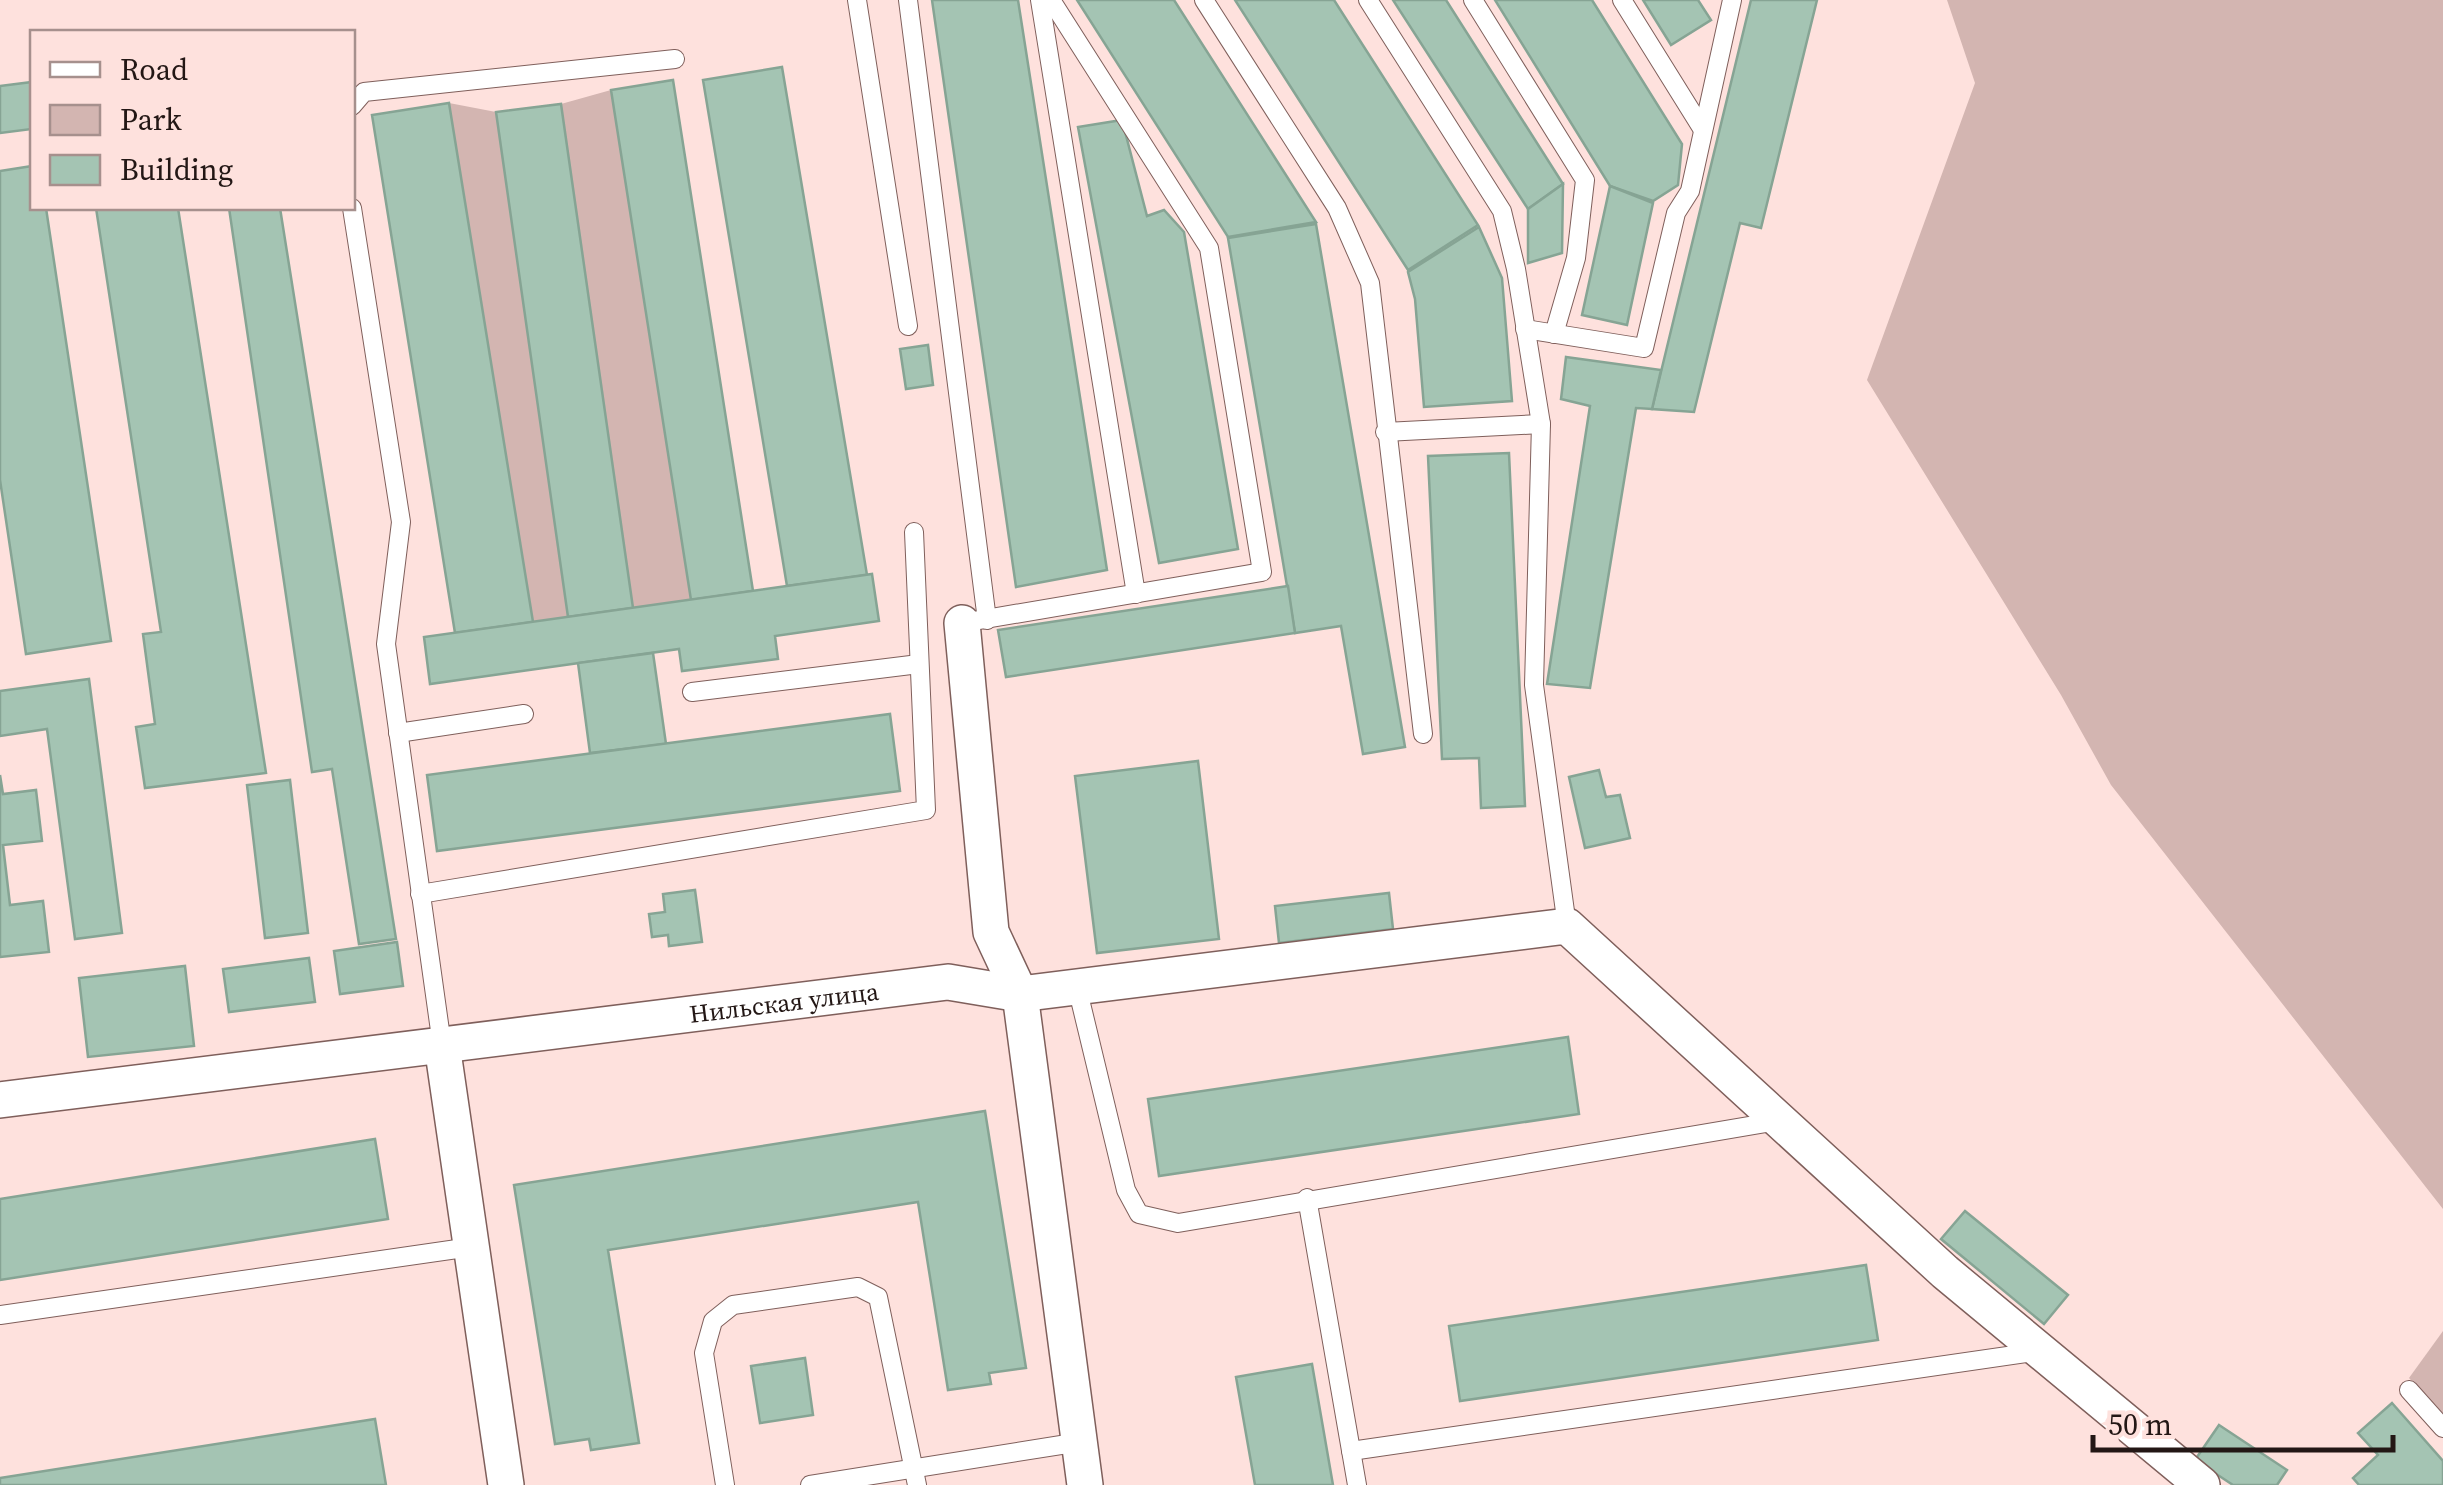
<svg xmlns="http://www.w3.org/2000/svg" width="2443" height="1485" viewBox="0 0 2443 1485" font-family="'Source Serif 4',serif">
	<rect width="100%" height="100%" fill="#fee1dd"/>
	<g fill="#d3b5b1">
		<polygon points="1947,0 2443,0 2443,1209 2111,785 2061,695 1867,380 1975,83"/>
		<polygon points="611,90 691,600 633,608 561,104"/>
		<polygon points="449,103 496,112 568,617 533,622"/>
		<polygon points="2443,1331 2443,1415 2409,1378"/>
	</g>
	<g fill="#a4c4b3" stroke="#86a494" stroke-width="2.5">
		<polygon points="932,0 1018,0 1107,570 1016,587"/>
		<polygon points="1077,0 1174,0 1316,222 1228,237"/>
		<polygon points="1235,0 1334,0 1478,225 1408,270"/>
		<polygon points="1393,0 1446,0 1563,184 1528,209"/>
		<polygon points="1495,0 1592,0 1682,144 1678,185 1653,201 1610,186"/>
		<polygon points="1643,0 1698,0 1711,20 1671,45"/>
		<polygon points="1751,0 1817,0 1761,228 1740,223 1694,412 1652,409"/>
		<polygon points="782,67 867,575 787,586 703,80"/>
		<polygon points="673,80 753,591 691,600 611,90"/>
		<polygon points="32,82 32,129 0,133 0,86"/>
		<polygon points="449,103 533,622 455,633 372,115"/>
		<polygon points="561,104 633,608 568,617 496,112"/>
		<polygon points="1122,120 1147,216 1164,210 1184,232 1238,549 1159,563 1078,127"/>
		<polygon points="32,166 32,208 46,208 111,641 26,654 0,480 0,171"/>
		<polygon points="1563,184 1562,253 1528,263 1528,209"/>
		<polygon points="1610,186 1653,203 1627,325 1582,315"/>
		<polygon points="96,208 178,208 266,773 145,788 136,727 155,724 143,634 161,632"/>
		<polygon points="229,208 280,208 396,939 359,944 332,769 312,772"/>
		<polygon points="1316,224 1405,747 1363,754 1341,626 1295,633 1228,238"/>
		<polygon points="1479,227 1502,278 1512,401 1424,407 1415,299 1408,272"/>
		<polygon points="928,345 933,385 906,389 900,349"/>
		<polygon points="1566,357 1661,370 1652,409 1636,408 1590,688 1547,684 1590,406 1561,399"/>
		<polygon points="1509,453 1525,806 1481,808 1479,758 1442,759 1428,456"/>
		<polygon points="872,574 879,621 775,636 778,659 682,671 679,649 430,684 424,637"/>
		<polygon points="1288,586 1295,633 1006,677 998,630"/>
		<polygon points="653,653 666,744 590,753 578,663"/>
		<polygon points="89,679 122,933 75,939 47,729 0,736 0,691"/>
		<polygon points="890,714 900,791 437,851 427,775"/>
		<polygon points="1198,761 1219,939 1097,953 1075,776"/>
		<polygon points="1599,770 1606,797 1620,795 1630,838 1585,848 1569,777"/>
		<polygon points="0,775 3,794 36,790 42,841 3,845 10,905 43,901 49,952 0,957"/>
		<polygon points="290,780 308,933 265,938 247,785"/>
		<polygon points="695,890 702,942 669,946 668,935 652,937 649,914 665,912 663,894"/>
		<polygon points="1389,893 1393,929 1279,943 1275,906"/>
		<polygon points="397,942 403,986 340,994 334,951"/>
		<polygon points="309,958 315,1002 229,1012 223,969"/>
		<polygon points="185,966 194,1046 88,1057 79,978"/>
		<polygon points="1568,1037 1579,1114 1159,1176 1148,1099"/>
		<polygon points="985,1111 1026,1368 989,1373 991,1384 948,1390 918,1202 608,1250 639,1443 591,1450 589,1439 555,1444 514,1185"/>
		<polygon points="375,1139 388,1219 0,1280 0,1199"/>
		<polygon points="1965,1211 2068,1295 2044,1324 1941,1239"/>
		<polygon points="1866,1265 1878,1340 1460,1401 1449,1326"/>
		<polygon points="805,1358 813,1415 760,1423 751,1366"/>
		<polygon points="1312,1364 1333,1485 1255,1485 1236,1377"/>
		<polygon points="2392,1403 2443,1461 2443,1485 2359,1485 2353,1478 2378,1455 2358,1433"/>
		<polygon points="375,1419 386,1485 0,1485 0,1478"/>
		<polygon points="2219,1425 2287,1470 2277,1485 2233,1485 2195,1460"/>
	</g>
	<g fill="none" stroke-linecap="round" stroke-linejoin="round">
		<defs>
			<g id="service">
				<polyline points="857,0 908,326"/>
				<polyline points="908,0 987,620"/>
				<polyline points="1040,0 1136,594"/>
				<polyline points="1204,0 1337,208 1370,283 1423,734"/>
				<polyline points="1368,0 1502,211 1516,269 1541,424 1534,685 1567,926"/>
				<polyline points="1473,0 1585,180 1576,258 1554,334"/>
				<polyline points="1622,0 1703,130"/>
				<polyline points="352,106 364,92 675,59"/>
				<polyline points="352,208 401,522 386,644 442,1045"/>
				<polyline points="1525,329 1644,348 1676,213 1690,191 1732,0"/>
				<polyline points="1385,432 1541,424"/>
				<polyline points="962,623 1262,572 1209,248 1051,0"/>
				<polyline points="692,692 919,664"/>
				<polyline points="398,733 524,714"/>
				<polyline points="420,894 926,810 914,532"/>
				<polyline points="1077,987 1126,1190 1139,1214 1178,1223 1778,1121"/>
				<polyline points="1307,1198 1357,1485"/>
				<polyline points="0,1315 471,1247"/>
				<polyline points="2409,1390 2443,1428"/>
				<polyline points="1351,1451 2041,1351"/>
				<polyline points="725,1485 704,1353 713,1321 733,1305 858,1287 878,1297 917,1485"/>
				<polyline points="810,1485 1080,1442"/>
			</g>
			<g id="minor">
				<polyline points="962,623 991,932 1020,994 1085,1485"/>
				<polyline points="442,1045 506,1485"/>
				<path id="s1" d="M0,1100L948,982L1020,994L1567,926L1945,1272L2202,1485"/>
			</g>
		</defs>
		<use href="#service" stroke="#7f5f5b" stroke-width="20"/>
		<use href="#minor" stroke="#7f5f5b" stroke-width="38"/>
		<use href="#service" stroke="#fff" stroke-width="18"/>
		<use href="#minor" stroke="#fff" stroke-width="35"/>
	</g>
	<g text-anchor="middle" stroke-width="9" stroke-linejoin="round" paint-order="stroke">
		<g font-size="25" fill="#231715" stroke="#fee1dd">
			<text dy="9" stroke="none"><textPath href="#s1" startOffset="790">Нильская улица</textPath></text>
		</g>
	</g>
	<rect x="30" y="30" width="325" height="180" fill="#fee1dd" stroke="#a6908d" stroke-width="2.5"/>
	<rect x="50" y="62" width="50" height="15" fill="#ffffff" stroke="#a6908d" stroke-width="2.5"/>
	<text x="120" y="80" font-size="30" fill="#231715">Road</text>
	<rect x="50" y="105" width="50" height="30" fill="#d3b5b1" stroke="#a6908d" stroke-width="2.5"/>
	<text x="120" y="130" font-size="30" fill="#231715">Park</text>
	<rect x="50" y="155" width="50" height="30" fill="#a4c4b3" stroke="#a6908d" stroke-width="2.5"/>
	<text x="120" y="180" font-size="30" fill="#231715">Building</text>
	<path d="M2093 1435v15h300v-15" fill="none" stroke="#231715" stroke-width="5"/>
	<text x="2108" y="1435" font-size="30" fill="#231715" stroke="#fee1dd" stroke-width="8" paint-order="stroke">50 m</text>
</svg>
